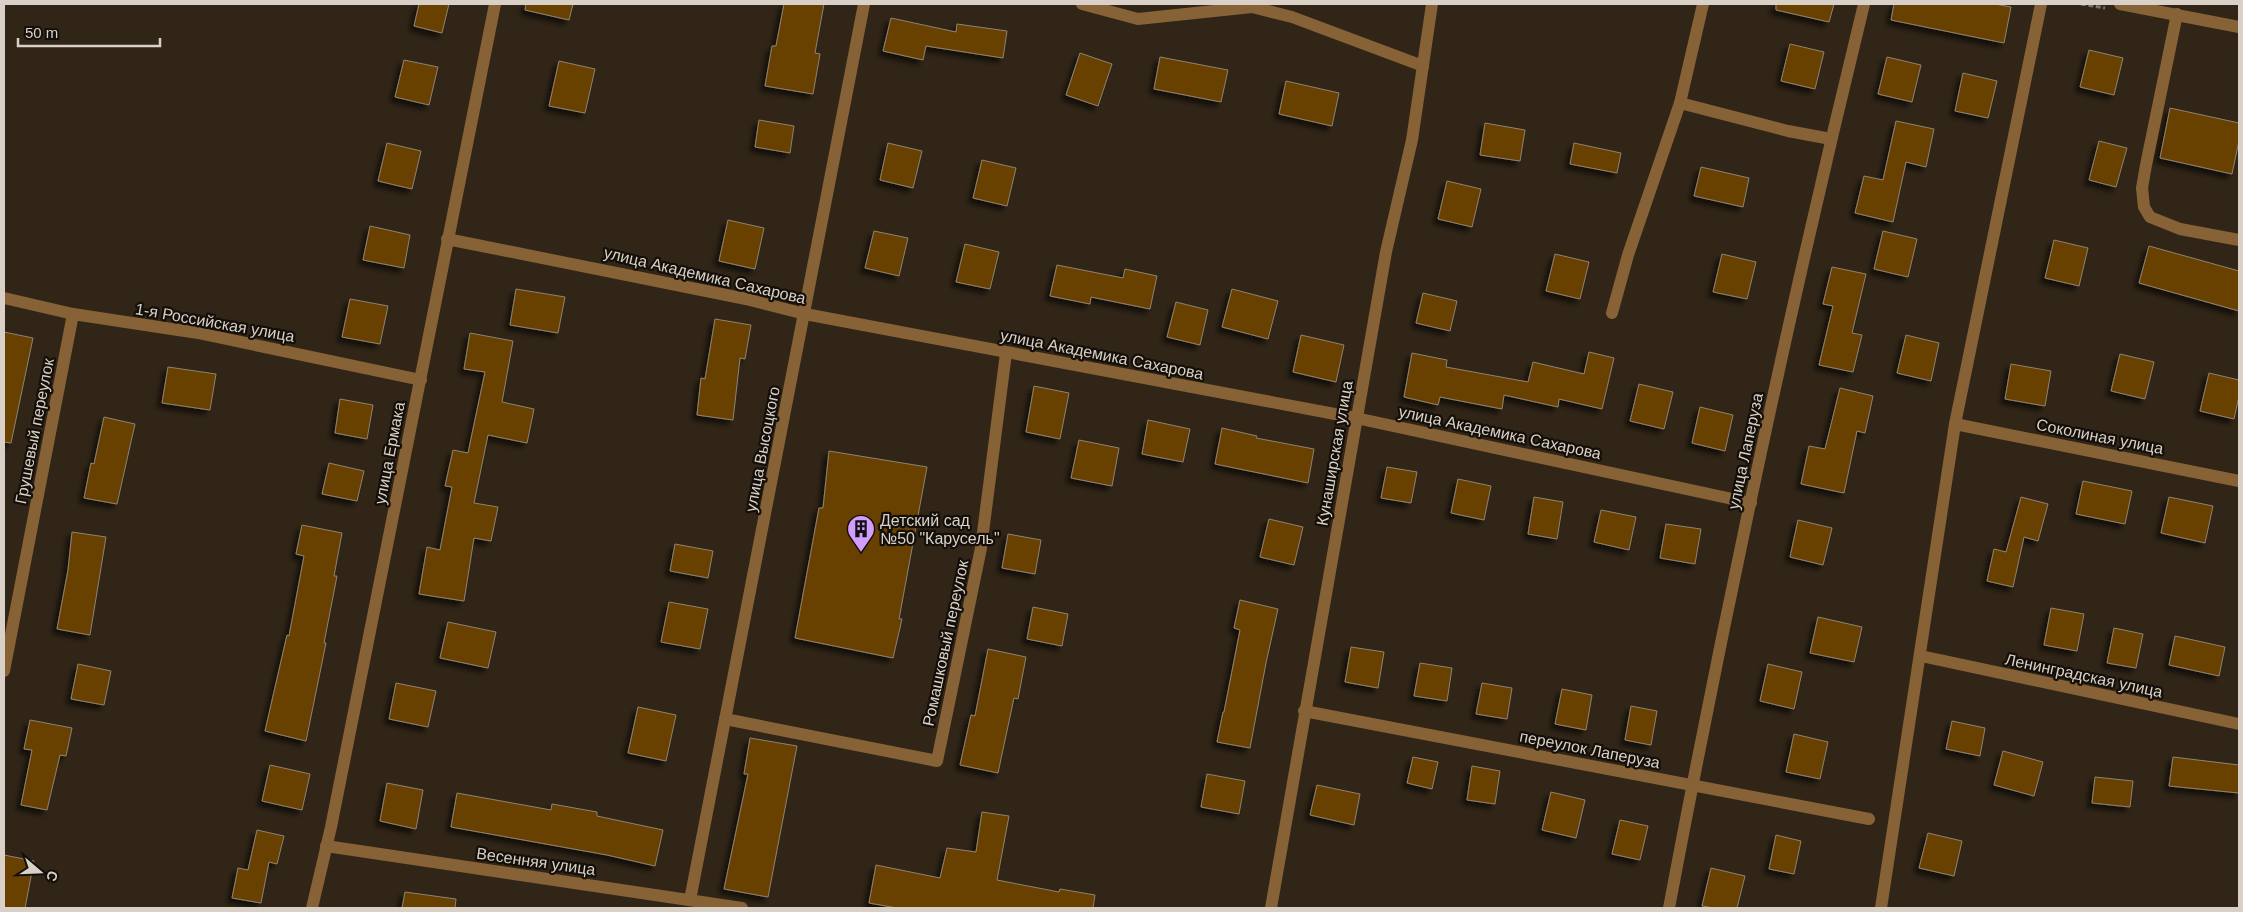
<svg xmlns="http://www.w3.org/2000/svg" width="2243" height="912" viewBox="0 0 2243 912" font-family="Helvetica,sans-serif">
	<defs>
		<filter id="shadow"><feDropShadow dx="-4.5" dy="4.5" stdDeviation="2.5" flood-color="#0009"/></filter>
	</defs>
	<rect width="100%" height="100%" fill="#302517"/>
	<g fill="#674001" stroke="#908272" filter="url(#shadow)">
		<polygon points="419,4 449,4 442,33 414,26"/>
		<polygon points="526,4 573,4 569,20 525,10"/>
		<polygon points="784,4 824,4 815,53 820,54 813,94 765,86 772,46 776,46"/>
		<polygon points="1776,4 1834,4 1829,22 1776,10"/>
		<polygon points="1894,4 1995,4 2011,7 2004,43 1891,20"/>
		<polygon points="891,18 956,32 957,24 1007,31 1003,58 926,46 923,60 883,51"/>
		<polygon points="1790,44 1824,52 1815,89 1781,81"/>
		<polygon points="2089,50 2123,58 2114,95 2080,87"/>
		<polygon points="1080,53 1112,64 1098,106 1066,95"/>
		<polygon points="1160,57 1228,70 1221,102 1154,89"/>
		<polygon points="1887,57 1921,65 1912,102 1878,94"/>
		<polygon points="404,60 438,67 429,105 395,97"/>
		<polygon points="559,61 595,69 585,113 549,106"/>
		<polygon points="1963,73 1997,81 1988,118 1955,111"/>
		<polygon points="1286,81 1339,93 1332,126 1279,114"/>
		<polygon points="2170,108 2239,123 2239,141 2232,174 2160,158"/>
		<polygon points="759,120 794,126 790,153 755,147"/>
		<polygon points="1896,121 1934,129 1926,167 1906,162 1893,222 1855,213 1864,176 1883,180"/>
		<polygon points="1485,123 1525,130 1520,161 1480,155"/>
		<polygon points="2099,141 2127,148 2116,187 2089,180"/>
		<polygon points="387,143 421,151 412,189 378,181"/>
		<polygon points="888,143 922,151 913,188 880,180"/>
		<polygon points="1574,143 1621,153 1617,173 1570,164"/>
		<polygon points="982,160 1016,168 1007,206 973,198"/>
		<polygon points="1701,167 1749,178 1743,207 1694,196"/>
		<polygon points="1447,181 1481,189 1472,227 1438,219"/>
		<polygon points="728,220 764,228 755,269 719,261"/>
		<polygon points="370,226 410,235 404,268 363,260"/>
		<polygon points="874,231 908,238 899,276 865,268"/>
		<polygon points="1883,231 1917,239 1908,277 1874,269"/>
		<polygon points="2054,240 2088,248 2079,286 2045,278"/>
		<polygon points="965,244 999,252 990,289 956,282"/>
		<polygon points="2149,246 2239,271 2239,311 2139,283"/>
		<polygon points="1555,254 1589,262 1580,299 1546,291"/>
		<polygon points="1722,254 1756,262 1747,299 1713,292"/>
		<polygon points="1057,265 1123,278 1125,269 1157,276 1150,309 1091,297 1090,304 1050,296"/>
		<polygon points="1832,267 1866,274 1852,333 1862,335 1853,372 1819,365 1833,306 1823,304"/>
		<polygon points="516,289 565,297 558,333 510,325"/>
		<polygon points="1232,289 1278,301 1268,339 1222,327"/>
		<polygon points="1423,293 1457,301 1450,331 1416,323"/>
		<polygon points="350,299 388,306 380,344 342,337"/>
		<polygon points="1176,302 1208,310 1200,345 1167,337"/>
		<polygon points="715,319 751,325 745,359 740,358 733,420 697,415 701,378 705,379"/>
		<polygon points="4,332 33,338 11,443 4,442"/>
		<polygon points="470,333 513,341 502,402 534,409 527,443 488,435 474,503 498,507 491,541 474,538 464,601 419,594 427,547 440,550 452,487 445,486 453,450 468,453 485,372 464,369"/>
		<polygon points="1301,335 1344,345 1336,382 1293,372"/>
		<polygon points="1906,335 1939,343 1931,381 1897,373"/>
		<polygon points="1589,352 1614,358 1602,409 1559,399 1558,407 1504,395 1502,409 1440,397 1438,405 1404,397 1412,353 1447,360 1446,367 1528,382 1533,362 1584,374"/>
		<polygon points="2120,354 2154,362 2145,399 2111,391"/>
		<polygon points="2011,364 2051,371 2045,406 2005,399"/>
		<polygon points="168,367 216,374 210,410 162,403"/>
		<polygon points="2209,373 2239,380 2239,396 2234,419 2200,411"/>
		<polygon points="1639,384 1673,392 1664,429 1630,421"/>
		<polygon points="1034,386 1069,393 1060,439 1026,432"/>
		<polygon points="1840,388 1873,396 1865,433 1857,431 1844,493 1801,484 1809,446 1825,449"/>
		<polygon points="340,399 373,405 367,439 335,433"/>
		<polygon points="1700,407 1733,415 1725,451 1692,443"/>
		<polygon points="104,417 135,424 117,504 84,498 91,463 94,464"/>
		<polygon points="1148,420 1190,429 1183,462 1142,454"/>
		<polygon points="1222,428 1257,436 1256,438 1314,449 1308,483 1215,464"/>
		<polygon points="1079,440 1119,448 1112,486 1071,478"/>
		<polygon points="829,451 927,467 899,619 902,619 893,658 795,638 819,508 823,508"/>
		<polygon points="329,463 364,471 357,501 322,494"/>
		<polygon points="1387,467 1417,472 1411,503 1381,498"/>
		<polygon points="1458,479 1491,486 1484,520 1451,513"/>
		<polygon points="2083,481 2132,491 2125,524 2076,514"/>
		<polygon points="1534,497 1563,502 1557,539 1528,534"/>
		<polygon points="2021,497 2048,504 2038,541 2024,537 2013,587 1987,581 1994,549 2006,552"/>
		<polygon points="2169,497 2213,506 2205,543 2161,533"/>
		<polygon points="1601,510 1636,517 1629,550 1594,542"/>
		<polygon points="1269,519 1303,527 1294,565 1260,557"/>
		<polygon points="1798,520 1832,528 1823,565 1790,557"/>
		<polygon points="1666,524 1701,529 1695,564 1660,558"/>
		<polygon points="302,525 342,533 334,576 337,576 324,643 326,643 306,741 265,731 287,635 289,636 304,556 296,554"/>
		<polygon points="72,532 106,537 90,635 57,629 68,570"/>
		<polygon points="1008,534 1041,540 1035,574 1002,568"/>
		<polygon points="675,544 713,551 708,578 670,571"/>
		<polygon points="1240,600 1278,609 1266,663 1250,748 1217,742 1223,712 1224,712 1240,630 1234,628"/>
		<polygon points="669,602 708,609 700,649 661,642"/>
		<polygon points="1033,607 1068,614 1062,646 1027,639"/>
		<polygon points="2051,608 2084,614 2077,651 2044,645"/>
		<polygon points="1818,617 1862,627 1854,662 1810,653"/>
		<polygon points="448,622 496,632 488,668 440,658"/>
		<polygon points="2114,628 2143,634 2136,668 2107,663"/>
		<polygon points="2175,636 2225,647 2219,676 2169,665"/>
		<polygon points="1351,647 1384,652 1378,688 1345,682"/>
		<polygon points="988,649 1026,657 1018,699 1014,698 998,773 960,765 971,715 975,716"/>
		<polygon points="1420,663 1452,668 1447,701 1414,696"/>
		<polygon points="78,664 111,671 104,705 71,699"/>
		<polygon points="1768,664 1802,672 1794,709 1760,701"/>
		<polygon points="396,683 436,691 428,727 389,719"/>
		<polygon points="1482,683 1512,688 1507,719 1476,714"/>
		<polygon points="1562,689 1592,695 1586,730 1555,724"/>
		<polygon points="1631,706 1657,711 1651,745 1625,740"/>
		<polygon points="638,707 676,715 666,761 628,753"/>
		<polygon points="30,720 72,728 66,756 60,755 47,810 21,805 32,750 24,749"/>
		<polygon points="1952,721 1985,728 1980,756 1946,749"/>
		<polygon points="1794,734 1828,742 1820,779 1786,772"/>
		<polygon points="750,738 797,746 768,897 724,889 748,774 744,774"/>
		<polygon points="2003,751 2043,762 2034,796 1994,785"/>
		<polygon points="1413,757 1438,762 1432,789 1407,783"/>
		<polygon points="2173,757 2239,765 2239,793 2169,786"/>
		<polygon points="270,765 310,774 302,810 262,801"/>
		<polygon points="1472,766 1500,771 1495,804 1467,800"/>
		<polygon points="1207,774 1245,781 1239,814 1201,807"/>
		<polygon points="2095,777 2133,781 2130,807 2092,803"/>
		<polygon points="387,783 423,790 416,829 380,821"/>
		<polygon points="1317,785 1360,794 1354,825 1310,815"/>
		<polygon points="1551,792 1585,800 1576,838 1542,830"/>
		<polygon points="457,793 551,810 552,804 597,812 597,816 663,830 655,866 607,855 451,827"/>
		<polygon points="982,812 1009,816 997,880 1059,892 1060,889 1095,895 1093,908 897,908 869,903 876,865 940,878 947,848 976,852"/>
		<polygon points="1620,820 1648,826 1640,860 1612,854"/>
		<polygon points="257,830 284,836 277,864 269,862 261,903 232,898 238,868 248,870"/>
		<polygon points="1928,833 1962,841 1954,876 1919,868"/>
		<polygon points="1776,835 1801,841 1794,874 1769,869"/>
		<polygon points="4,855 34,861 25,908 4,908"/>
		<polygon points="1711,868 1745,876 1737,908 1714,908 1702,906"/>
		<polygon points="405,892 456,899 455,908 402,908"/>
	</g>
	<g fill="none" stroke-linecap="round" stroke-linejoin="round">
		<polyline stroke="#7e7569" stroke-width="3" stroke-dasharray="5 2.5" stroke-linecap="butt" points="2081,4 2105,8"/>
		<g stroke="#866236" stroke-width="12">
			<polyline points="1082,4 1138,19 1252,7 1292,17 1423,66"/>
			<polyline points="2120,4 2239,27"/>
			<polyline points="2177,14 2146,165 2142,188 2144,207 2150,217 2180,229 2239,240"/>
			<polyline points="1680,103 1788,131 1831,139"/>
			<polyline points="447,239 746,299 805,314 1356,418 1751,503"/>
			<polyline points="4,298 73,314 198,333 421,380"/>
			<polyline points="1612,313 1628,255 1680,103 1703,4"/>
			<polyline points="1955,424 2239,481"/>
			<polyline points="1921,656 2239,724"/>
			<polyline points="4,671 73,314"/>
			<polyline points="1304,711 1869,819"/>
			<polyline points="725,719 937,761 981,548 1006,353"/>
			<polyline points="326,846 742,908"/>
			<polyline points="690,900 864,4"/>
			<polyline points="312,908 331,827 495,4"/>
			<polyline points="1271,908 1386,252 1412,140 1432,4"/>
			<path d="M1669,908C1726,605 1791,303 1864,4"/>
			<polyline points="1881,908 1955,424 2041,4"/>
		</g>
	</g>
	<defs>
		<symbol id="building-pin" viewBox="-11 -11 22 30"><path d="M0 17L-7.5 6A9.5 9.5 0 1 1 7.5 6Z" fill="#d19dfe" stroke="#140f09"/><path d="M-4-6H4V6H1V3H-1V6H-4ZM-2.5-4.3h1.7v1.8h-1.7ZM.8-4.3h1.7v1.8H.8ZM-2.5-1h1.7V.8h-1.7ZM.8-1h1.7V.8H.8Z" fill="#111"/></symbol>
	</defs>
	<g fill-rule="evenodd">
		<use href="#building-pin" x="845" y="513" width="32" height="43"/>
	</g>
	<g text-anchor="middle" stroke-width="4.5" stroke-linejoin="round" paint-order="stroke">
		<g font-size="16" fill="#d9d1c8" stroke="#140f09">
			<text transform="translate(705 275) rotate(13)" y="6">улица Академика Сахарова</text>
			<text transform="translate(215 322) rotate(10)" y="6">1-я Российская улица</text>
			<text transform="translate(1102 354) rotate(11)" y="6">улица Академика Сахарова</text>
			<text transform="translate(34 431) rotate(-79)" y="6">Грушевый переулок</text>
			<text transform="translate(1500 432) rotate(12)" y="6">улица Академика Сахарова</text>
			<text transform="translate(2100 436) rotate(11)" y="6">Соколиная улица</text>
			<text transform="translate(762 449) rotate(-79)" y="6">улица Высоцкого</text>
			<text transform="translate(1745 451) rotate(-78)" y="6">улица Лаперуза</text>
			<text transform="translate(389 453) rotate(-79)" y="6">улица Ермака</text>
			<text transform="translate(1334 453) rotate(-80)" y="6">Кунаширская улица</text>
			<text transform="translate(945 643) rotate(-78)" y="6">Ромашковый переулок</text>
			<text transform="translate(2084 675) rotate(12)" y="6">Ленинградская улица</text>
			<text transform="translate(1590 749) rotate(11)" y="6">переулок Лаперуза</text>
			<text transform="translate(536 861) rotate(8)" y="6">Весенняя улица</text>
		</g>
		<g font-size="16" fill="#d9d1c8" stroke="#140f09" text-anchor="start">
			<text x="880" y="526">Детский сад<tspan x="880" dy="18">№50 "Карусель"</tspan></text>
		</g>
	</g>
	<rect width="2243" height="912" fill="none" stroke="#d9d1c8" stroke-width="10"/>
	<g transform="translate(40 872) rotate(109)" stroke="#140f09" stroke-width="4" paint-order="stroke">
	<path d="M0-4L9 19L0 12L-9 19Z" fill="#d9d1c8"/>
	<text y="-8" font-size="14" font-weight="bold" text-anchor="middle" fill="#d9d1c8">С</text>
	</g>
	<path d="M18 38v8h142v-8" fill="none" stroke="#d9d1c8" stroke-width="2.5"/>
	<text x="25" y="38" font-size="15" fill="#d9d1c8" stroke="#140f09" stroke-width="4" paint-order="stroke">50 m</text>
</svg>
